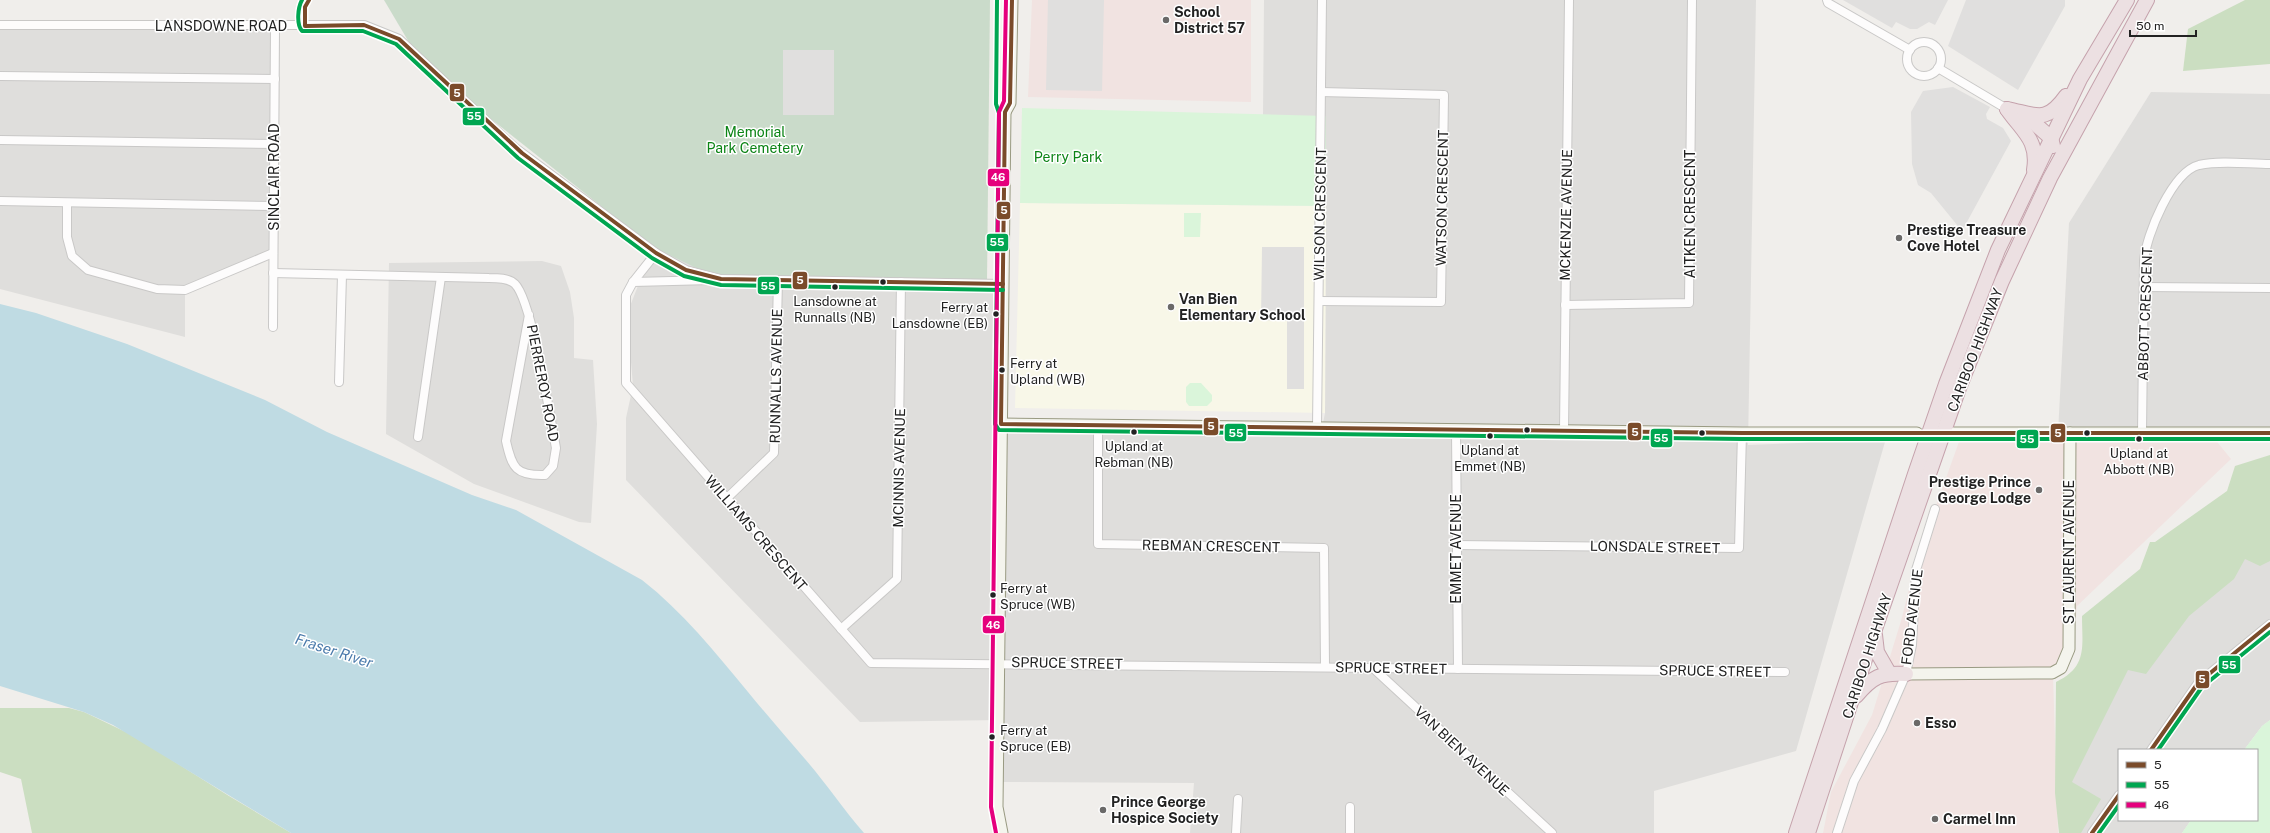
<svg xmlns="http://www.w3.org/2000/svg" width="2270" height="833" viewBox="0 0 2270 833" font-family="'Public Sans',sans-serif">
	<rect width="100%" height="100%" fill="#f0eeeb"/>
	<g fill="#dfdedc">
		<polygon points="1264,0 1756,0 1748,445 1799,443 1887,435 1796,751 1654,791 1654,833 1190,833 1194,783 1001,782 1000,720 860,722 626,480 626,418 633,386 627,314 653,247 987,282 1004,280 1005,425 1322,428 1325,413 1326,117 1263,115"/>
		<polygon points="0,22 280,25 278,254 185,289 185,337 0,289"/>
		<polygon points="2151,92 2270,94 2270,432 2058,433 2069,223"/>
		<polygon points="542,261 561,266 570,292 574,318 574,358 593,360 597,424 591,523 579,522 474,484 386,434 389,263"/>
		<polygon points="2270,520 2270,720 2262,726 2244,750 2119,750 2119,820 2191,820 2182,833 2063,833 2067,725"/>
	</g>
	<g fill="#f1e3e1">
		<polygon points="1032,0 1251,0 1251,102 1028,97"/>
		<polygon points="2209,432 2231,459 2077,606 2072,654 2053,676 2058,833 1823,833 1831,792 1872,715 1901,621 1916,562 1960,439"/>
	</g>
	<polygon fill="#f8f7e8" points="1020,203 1326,206 1325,413 1015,408"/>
	<g fill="#cbdec1">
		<polygon points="2245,0 2270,0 2270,64 2183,71 2188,29"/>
		<path d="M2270,455V561L2260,566L2245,559L2234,579L2189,616L2146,674L2128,670L2072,782L2101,799L2081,833H2059L2055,793L2056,682C2088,667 2082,646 2082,616L2140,569L2150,542H2155L2227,491L2235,466Z"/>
		<polygon points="0,708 69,708 84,712 132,735 229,796 291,833 32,833 21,779 0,772"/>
	</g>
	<polygon fill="#cadbca" points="384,0 990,0 987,282 723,281 653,247 467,100 410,44"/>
	<g fill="#daf5da">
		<polygon points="1022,108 1326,116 1326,206 1020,203"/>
		<polygon points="1184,213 1201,213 1200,237 1184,237"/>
		<polygon points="1190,383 1201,383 1212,395 1212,401 1207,406 1189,406 1186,402 1186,387"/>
		<polygon points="2270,720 2270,833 2182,833 2191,820 2257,820 2257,750 2244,750 2262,726"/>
	</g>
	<g fill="#e0dfde">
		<polygon points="1048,0 1104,0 1102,91 1046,90"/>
		<polygon points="1843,0 1948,0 1935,25 1929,22 1917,29 1910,29 1896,22 1892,28"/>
		<polygon points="1966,0 2065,0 2065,6 2018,90 1948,46"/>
		<rect x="783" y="50" width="51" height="65"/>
		<polygon points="1953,87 1990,107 1986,114 1987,119 2003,128 2011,141 1962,231 1931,193 1918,185 1912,164 1911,112 1923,91"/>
		<polygon points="1262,247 1304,247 1304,389 1287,389 1287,321 1261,320"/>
	</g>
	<path fill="#bfdbe3" d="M0,304L36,313L127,344L265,400L327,432L472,495L516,510L642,580C683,612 715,652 748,692C767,715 786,737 805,759C826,783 843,809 864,833H291L113,725L84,712L0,686Z"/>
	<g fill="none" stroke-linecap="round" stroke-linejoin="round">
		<defs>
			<g id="street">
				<polyline points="1827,0 1828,3 1910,50"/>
				<polyline points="0,25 364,25 399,39 514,147 656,253 686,270 721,279 1003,284"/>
				<circle cx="1924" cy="59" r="17"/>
				<polyline points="1938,68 2007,109"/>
				<polyline points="0,76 275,79"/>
				<polyline points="0,140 274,144"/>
				<polyline points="0,201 274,206"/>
				<polyline points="67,203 67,237 72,256 88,270 157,289 185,290 273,253"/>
				<polyline points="656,253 633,282 626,295 626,383 871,663 1785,672"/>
				<path d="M273,273L489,278C497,278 509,278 515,284C532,301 550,417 556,448L553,466L545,475C516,476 512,468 506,441L529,315"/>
				<polyline points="633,282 712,280"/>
				<polyline points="2144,287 2270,288"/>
				<polyline points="1319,301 1441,302 1444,95 1321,92"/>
				<polyline points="1565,305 1689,303 1692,0"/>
				<polyline points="273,327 275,27"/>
				<polyline points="339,382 342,275"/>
				<polyline points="1098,425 1098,544 1324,548 1325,667"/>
				<polyline points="1317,427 1322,0"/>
				<polyline points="1456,430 1458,669"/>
				<polyline points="1564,431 1569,0"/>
				<path d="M2142,433L2144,261C2146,235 2172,172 2199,165C2221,160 2248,164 2270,164"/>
				<polyline points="418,437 441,277"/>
				<polyline points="726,499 774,453 778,280"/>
				<polyline points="1456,545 1739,548 1742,433"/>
				<polyline points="841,629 897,579 901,282"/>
				<polyline points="1373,668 1552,833"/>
				<polyline points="2151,750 2198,683 2270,624"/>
				<polyline points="1236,833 1238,799"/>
				<polyline points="1350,833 1350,807"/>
				<polyline points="1837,833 1854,781 1882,729 1906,674 1912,645 1916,570 1935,509"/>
				<polyline points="2092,833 2119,795"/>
			</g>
			<g id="secondary">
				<polyline points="1005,112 1010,103 1012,0"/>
				<polyline points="1001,424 1742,433 1917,433"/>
				<polyline points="1953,433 2270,433"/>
				<polyline points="1906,674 2044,673 2052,673 2061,668 2069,649 2070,433"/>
				<polyline points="1002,833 997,807 1005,112 1002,104 1003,0"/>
			</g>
			<g id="highway">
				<path d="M2007,109C2037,115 2046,124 2066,96"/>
				<path d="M2007,109C2022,131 2039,140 2034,170"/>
				<polyline points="2024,114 2051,138 2053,146"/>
				<polyline points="1875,635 1877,652 1889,673"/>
				<path d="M1856,696C1872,677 1881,672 1906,674"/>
				<polyline points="1796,833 1915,474 1946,384 1998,250 2080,79 2127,0"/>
				<polyline points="1808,833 1875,629 1959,388 2002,281 2050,178 2147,0"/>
			</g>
		</defs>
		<use href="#street" stroke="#c9c8c7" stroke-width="10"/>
		<use href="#secondary" stroke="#999a82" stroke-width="13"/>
		<use href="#highway" stroke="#c5a2ac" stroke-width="16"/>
		<use href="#street" stroke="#fdfcfc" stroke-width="8"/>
		<use href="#secondary" stroke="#f4f4ed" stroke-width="11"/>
		<use href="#highway" stroke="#ece0e2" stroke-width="14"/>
		<defs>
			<g id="bus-1">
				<polyline points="309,0 305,7 305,26 364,25 399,39 522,153 656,253 686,270 721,279 1003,284"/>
				<polyline points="1012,0 1010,103 1005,112 1001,424 1742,433 2270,433"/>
				<polyline points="2151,750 2198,683 2270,624"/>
				<polyline points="2092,833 2119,795"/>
			</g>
			<g id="bus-2">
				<path d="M302,0C298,7 296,24 302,31H363L396,44L518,158L652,258L684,276L721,285L1003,290"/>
				<polyline points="997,0 996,104 999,113 995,424 999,430 1742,439 2270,439"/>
				<polyline points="2158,750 2202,687 2270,632"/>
				<polyline points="2099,833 2119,805"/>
			</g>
			<polyline id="bus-3" points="996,833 991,807 999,112 1004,101 1006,0"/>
		</defs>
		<use href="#bus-1" stroke="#fff" stroke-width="7"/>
		<use href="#bus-2" stroke="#fff" stroke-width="7"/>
		<use href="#bus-3" stroke="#fff" stroke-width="7"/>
		<use href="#bus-1" stroke="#7a4b2a" stroke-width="4"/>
		<use href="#bus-2" stroke="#00a651" stroke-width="4"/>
		<use href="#bus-3" stroke="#e5007d" stroke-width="4"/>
	</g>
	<g fill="#6a6968" stroke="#fff" stroke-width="1.5">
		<circle cx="1166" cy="20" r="4"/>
		<circle cx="1899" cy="238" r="4"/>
		<circle cx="1171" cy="307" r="4"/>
		<circle cx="2039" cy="490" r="4"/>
		<circle cx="1917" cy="723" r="4"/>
		<circle cx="1103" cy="810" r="4"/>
		<circle cx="1935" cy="819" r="4"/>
	</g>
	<g fill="#222" stroke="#fff" stroke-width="1.5">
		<circle cx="883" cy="282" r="3.5"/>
		<circle cx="835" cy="287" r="3.5"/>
		<circle cx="996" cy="314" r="3.5"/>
		<circle cx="1002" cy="370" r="3.5"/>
		<circle cx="1527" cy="430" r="3.5"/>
		<circle cx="1134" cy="432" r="3.5"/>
		<circle cx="1702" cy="433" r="3.5"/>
		<circle cx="2087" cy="433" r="3.5"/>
		<circle cx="1490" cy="436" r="3.5"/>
		<circle cx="2139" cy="439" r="3.5"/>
		<circle cx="993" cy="595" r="3.5"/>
		<circle cx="992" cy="737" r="3.5"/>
	</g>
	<g text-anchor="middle" stroke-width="3" stroke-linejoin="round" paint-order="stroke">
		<g font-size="13" fill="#222" stroke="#fff">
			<text x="835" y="306">Lansdowne at<tspan x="835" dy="16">Runnalls (NB)</tspan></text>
			<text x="988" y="312" text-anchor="end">Ferry at<tspan x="988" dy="16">Lansdowne (EB)</tspan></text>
			<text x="1010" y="368" text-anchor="start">Ferry at<tspan x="1010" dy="16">Upland (WB)</tspan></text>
			<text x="1134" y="451">Upland at<tspan x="1134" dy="16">Rebman (NB)</tspan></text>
			<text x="1490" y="455">Upland at<tspan x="1490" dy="16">Emmet (NB)</tspan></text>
			<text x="2139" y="458">Upland at<tspan x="2139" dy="16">Abbott (NB)</tspan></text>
			<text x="1000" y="593" text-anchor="start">Ferry at<tspan x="1000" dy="16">Spruce (WB)</tspan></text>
			<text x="1000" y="735" text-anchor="start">Ferry at<tspan x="1000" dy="16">Spruce (EB)</tspan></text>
		</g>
		<g font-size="14" font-weight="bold" fill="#222" stroke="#fff" text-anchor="start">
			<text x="1174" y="17">School<tspan x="1174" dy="16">District 57</tspan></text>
			<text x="1907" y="235">Prestige Treasure<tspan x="1907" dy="16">Cove Hotel</tspan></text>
			<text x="1179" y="304">Van Bien<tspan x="1179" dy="16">Elementary School</tspan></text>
			<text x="2031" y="487" text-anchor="end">Prestige Prince<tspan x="2031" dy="16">George Lodge</tspan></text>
			<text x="1925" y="728">Esso</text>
			<text x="1111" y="807">Prince George<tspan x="1111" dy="16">Hospice Society</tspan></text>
			<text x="1943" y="824">Carmel Inn</text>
		</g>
		<g font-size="14" fill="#222" stroke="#fff">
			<text x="221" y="31">LANSDOWNE ROAD</text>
			<text transform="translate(274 177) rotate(-90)" y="5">SINCLAIR ROAD</text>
			<text transform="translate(1442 198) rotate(-89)" y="5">WATSON CRESCENT</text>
			<text transform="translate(1320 214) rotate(-89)" y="5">WILSON CRESCENT</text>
			<text transform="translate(1690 214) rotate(-90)" y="5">AITKEN CRESCENT</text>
			<text transform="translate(1566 215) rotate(-89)" y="5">MCKENZIE AVENUE</text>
			<text transform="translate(2145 314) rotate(-88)" y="5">ABBOTT CRESCENT</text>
			<text transform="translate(1975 350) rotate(-69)" y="5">CARIBOO HIGHWAY</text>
			<text transform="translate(776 376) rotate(-89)" y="5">RUNNALLS AVENUE</text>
			<text transform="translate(543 383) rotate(79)" y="5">PIERREROY ROAD</text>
			<text transform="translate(899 468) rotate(-89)" y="5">MCINNIS AVENUE</text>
			<text transform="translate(756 533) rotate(49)" y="5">WILLIAMS CRESCENT</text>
			<text transform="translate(1211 546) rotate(1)" y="5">REBMAN CRESCENT</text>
			<text transform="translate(1655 547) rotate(1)" y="5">LONSDALE STREET</text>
			<text transform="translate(1456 549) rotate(-90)" y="5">EMMET AVENUE</text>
			<text transform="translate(2069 552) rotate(-90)" y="5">ST LAURENT AVENUE</text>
			<text transform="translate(1912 617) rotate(-83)" y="5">FORD AVENUE</text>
			<text transform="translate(1867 656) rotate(-72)" y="5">CARIBOO HIGHWAY</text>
			<text transform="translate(1067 663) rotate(1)" y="5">SPRUCE STREET</text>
			<text transform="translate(1391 668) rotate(1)" y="5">SPRUCE STREET</text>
			<text transform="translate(1715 671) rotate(1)" y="5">SPRUCE STREET</text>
			<text transform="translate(1462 751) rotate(43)" y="5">VAN BIEN AVENUE</text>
		</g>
		<g font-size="14" fill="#0c8416" stroke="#fff">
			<text x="755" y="137">Memorial<tspan x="755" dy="16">Park Cemetery</tspan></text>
			<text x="1068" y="162">Perry Park</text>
		</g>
		<g font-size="15" font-style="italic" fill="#4a7aab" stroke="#fff">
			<text transform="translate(334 651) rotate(18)" y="5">Fraser River</text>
		</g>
	</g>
	<g stroke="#fff" stroke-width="1.5">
		<rect x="449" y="83" width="16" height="19" rx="4" fill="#7a4b2a"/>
		<rect x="462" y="107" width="23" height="19" rx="4" fill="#00a651"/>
		<rect x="987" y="168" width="23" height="19" rx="4" fill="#e5007d"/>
		<rect x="996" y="201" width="15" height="19" rx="4" fill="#7a4b2a"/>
		<rect x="986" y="233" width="23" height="19" rx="4" fill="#00a651"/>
		<rect x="792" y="271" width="16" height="19" rx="4" fill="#7a4b2a"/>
		<rect x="757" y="276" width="23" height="19" rx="4" fill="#00a651"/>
		<rect x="1203" y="417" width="16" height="19" rx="4" fill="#7a4b2a"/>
		<rect x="1627" y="422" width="15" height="19" rx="4" fill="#7a4b2a"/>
		<rect x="1224" y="423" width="23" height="19" rx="4" fill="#00a651"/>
		<rect x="2050" y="423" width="16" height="20" rx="4" fill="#7a4b2a"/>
		<rect x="1650" y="428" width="23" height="20" rx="4" fill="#00a651"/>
		<rect x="2016" y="429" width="23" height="20" rx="4" fill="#00a651"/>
		<rect x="982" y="615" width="23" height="19" rx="4" fill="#e5007d"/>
		<rect x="2218" y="655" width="23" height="19" rx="4" fill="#00a651"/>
		<rect x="2195" y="670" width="15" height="19" rx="4" fill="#7a4b2a"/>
	</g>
	<g font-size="11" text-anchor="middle" font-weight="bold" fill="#fff">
		<text x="457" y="97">5</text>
		<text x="474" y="120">55</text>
		<text x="998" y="181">46</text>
		<text x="1004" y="214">5</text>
		<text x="997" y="246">55</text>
		<text x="800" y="284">5</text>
		<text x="768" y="290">55</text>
		<text x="1211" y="430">5</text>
		<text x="1635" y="436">5</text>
		<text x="1236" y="437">55</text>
		<text x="2058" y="437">5</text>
		<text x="1661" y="442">55</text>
		<text x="2027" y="443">55</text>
		<text x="993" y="629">46</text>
		<text x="2229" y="669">55</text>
		<text x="2202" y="683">5</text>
	</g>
	<rect x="2118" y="749" width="140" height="72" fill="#ffffff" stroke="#a7a7a7"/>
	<rect x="2126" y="762" width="20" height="6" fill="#7a4b2a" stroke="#a7a7a7"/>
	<text x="2154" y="769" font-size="12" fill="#222222">5</text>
	<rect x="2126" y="782" width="20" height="6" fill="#00a651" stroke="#a7a7a7"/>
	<text x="2154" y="789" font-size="12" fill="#222222">55</text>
	<rect x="2126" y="802" width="20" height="6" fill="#e5007d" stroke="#a7a7a7"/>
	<text x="2154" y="809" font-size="12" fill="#222222">46</text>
	<path d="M2130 30v6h66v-6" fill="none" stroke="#222222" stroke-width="2"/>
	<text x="2136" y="30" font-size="12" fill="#222222" stroke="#ffffff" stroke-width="3" paint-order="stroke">50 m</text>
</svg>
